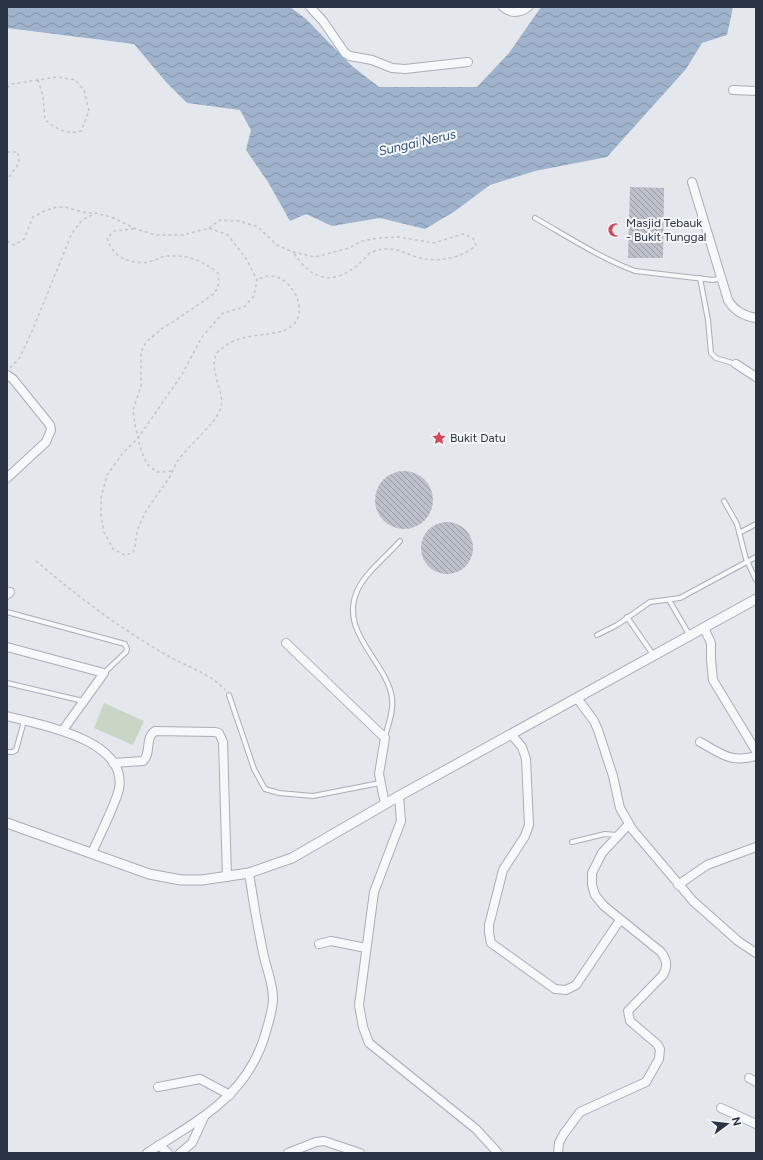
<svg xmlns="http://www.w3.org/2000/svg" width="763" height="1160" viewBox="0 0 763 1160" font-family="Figtree,sans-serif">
	<defs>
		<pattern id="water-waves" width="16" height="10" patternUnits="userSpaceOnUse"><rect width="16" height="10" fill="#9fb4cc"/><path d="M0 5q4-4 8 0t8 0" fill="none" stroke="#8293a7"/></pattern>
		<pattern id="building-back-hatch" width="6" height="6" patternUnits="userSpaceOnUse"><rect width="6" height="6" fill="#bbc0ca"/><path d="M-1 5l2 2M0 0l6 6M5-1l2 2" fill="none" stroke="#989da6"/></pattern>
	</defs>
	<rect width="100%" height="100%" fill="#e4e7ec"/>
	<polygon fill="#c9d6c5" points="104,703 144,721 133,745 94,728"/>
	<polygon fill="url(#water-waves)" points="7,7 290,7 306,19 352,66 379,87 477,87 509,53 541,7 733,7 727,35 702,43 686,69 607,157 535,171 490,185 455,211 425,229 380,218 332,226 306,214 290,221 268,182 246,150 251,130 240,110 187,103 166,82 134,44 7,28"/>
	<g fill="url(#building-back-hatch)">
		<polygon points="630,187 664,188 663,258 628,258"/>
		<circle cx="404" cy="500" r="29"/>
		<circle cx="447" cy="548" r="26"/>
	</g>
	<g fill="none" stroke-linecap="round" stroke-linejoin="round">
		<defs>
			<g id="service">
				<path d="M535,218C567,236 600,258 635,271L713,280L722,278"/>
				<polyline points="700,278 708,320 711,353 716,358 736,364"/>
				<polyline points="724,501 737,524 746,559 756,580"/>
				<polyline points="739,533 756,524"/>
				<polyline points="669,600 690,636"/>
				<polyline points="7,612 125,644 127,649 126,652 104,673"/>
				<polyline points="627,617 654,656"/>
				<polyline points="597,635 617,625 650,602 680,598 756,557"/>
				<polyline points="7,683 83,701"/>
				<polyline points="229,695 254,769 265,789 279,793 313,796 380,783"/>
				<path d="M385,737C388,725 394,711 392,698C387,661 337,632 358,589C367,571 387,556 400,541"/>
				<polyline points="7,752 13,752 16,750 24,721"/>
				<polyline points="572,842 605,834 617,835"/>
			</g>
			<g id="minor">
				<polyline points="310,7 323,21 345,53 350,56 372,60 392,68 405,69 468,62"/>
				<path d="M503,7C511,14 520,13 528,7"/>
				<polyline points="733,90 756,91"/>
				<path d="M692,182L728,300C734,311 744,316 756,318"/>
				<polyline points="736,364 756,377"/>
				<polyline points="7,375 13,379 50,425 51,430 46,442 7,478"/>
				<polyline points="7,595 10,592"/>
				<polyline points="704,628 711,643 711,660 713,680 756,751"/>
				<polyline points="286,643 385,738 379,774 385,804"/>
				<polyline points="7,647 104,673 63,730"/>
				<polyline points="577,698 594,721 598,730 613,776 620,808 632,829 693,901 738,941 756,953"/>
				<path d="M7,716C40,725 128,739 119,789C115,806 99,836 92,853"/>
				<polyline points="511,734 522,747 526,759 529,825 525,836 503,870 489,925 489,933 491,943 555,989 566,990 576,985 620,920"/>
				<path d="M700,742C722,754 730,763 756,756"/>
				<path d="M113,763L143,761C152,753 144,739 155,731L215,732L219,733L223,742L227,877"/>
				<polyline points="399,796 401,821 374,892 359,1005 363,1027 369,1043 476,1129 498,1153"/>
				<polyline points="678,885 707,865 756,847"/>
				<polyline points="319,944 331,941 366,948"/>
				<polyline points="749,1078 756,1082"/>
				<polyline points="158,1087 200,1079 230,1095"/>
				<polyline points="721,1108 756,1124"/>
				<polyline points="159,1145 168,1153"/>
				<path d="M147,1153C200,1119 250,1095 267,1028C270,1018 273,1008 273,998C273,984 267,970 264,957C258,929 253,901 249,873"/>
				<polyline points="180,1153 192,1143 204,1117"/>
				<polyline points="288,1153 316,1142 324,1141 360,1153"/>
				<path d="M558,1153L559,1143L563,1135L580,1112L646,1082L659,1059L660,1049L657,1044L630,1021L628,1011L663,975C668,966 667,960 661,952L604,906L595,895L592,885V873L602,853L629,824"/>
			</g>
			<polyline id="tertiary" points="7,823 149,874 181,880 202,880 249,873 292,858 399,796 756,599"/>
		</defs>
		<use href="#service" stroke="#a9aeb7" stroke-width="6"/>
		<use href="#minor" stroke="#a9aeb7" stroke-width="10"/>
		<use href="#tertiary" stroke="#a9aeb7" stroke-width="11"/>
		<g stroke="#c2c5cb" stroke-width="1.5" stroke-dasharray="3 3" stroke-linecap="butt">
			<path d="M7,88L12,84L57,77L75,80L84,90L89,111L81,131C66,135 57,129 45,120L43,96L38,80"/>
			<polyline points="7,152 18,152 19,163 7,180"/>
			<path d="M209,228L220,220L239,221L258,227L277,245L293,252L315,257L349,248L362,241L379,238L399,237L434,243L463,234L473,238L476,245C462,259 435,263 416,257C400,251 389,245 372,252C368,253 365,259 361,262C352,271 337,280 323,277C308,273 302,264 293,252"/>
			<path d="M134,229L114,231L107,238C113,259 133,266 153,261C158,259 162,256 167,256C189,255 201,260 218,273L219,283L215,293L176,320L164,327L146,342L141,352V386L133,410L135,425L141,450L147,464L157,472L172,471"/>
			<path d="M7,241L14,245L24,239L33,217C41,213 53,206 63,207C74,208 82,214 94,213"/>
			<path d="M10,368L19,359L33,329L72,233L82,220L96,213L114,218L136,229L156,235H183L209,228L228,235L247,260L257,280L254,296L244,307L223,313L202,337L181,376L138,438L123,453L107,475L101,498V515L104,532L113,549L125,555L133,553C136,546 135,540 137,533C142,512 158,495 169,478C172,473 174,467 177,462C189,444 212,428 220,410C227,392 207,371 217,353C218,351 222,349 224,347C244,330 281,339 294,324C308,309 292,278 272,276C267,275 261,278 257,280"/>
			<path d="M36,561C77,596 122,630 170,657C188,667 211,674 225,690"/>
		</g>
		<use href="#service" stroke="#f7f8fa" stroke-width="4"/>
		<use href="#minor" stroke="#f7f8fa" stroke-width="8"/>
		<use href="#tertiary" stroke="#f7f8fa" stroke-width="9"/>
	</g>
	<defs>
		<symbol id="mosque-bare" viewBox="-9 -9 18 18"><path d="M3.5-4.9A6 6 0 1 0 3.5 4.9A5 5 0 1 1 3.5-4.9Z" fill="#d1495b" stroke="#f4f6f9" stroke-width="2.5" paint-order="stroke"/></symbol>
		<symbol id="sight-bare" viewBox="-9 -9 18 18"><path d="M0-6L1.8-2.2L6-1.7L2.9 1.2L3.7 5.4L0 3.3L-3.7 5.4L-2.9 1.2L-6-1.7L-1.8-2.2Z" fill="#d1495b" stroke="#f4f6f9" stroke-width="2.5" paint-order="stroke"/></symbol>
	</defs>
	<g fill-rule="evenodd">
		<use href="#mosque-bare" x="605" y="220" width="20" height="20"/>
		<use href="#sight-bare" x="429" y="428" width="20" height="20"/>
	</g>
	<g text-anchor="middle" stroke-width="4" stroke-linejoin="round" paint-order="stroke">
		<g font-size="12" fill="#2b3445" stroke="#f4f6f9" text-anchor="start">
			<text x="626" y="227">Masjid Tebauk<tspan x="626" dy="14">- Bukit Tunggal</tspan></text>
			<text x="450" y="442">Bukit Datu</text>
		</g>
		<g font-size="13" font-style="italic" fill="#34527a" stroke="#f4f6f9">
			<text transform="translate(417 142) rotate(-13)" y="5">Sungai Nerus</text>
		</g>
	</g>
	<rect width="763" height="1160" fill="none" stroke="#2b3445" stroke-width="16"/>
	<g transform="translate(727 1124) rotate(75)" stroke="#f4f6f9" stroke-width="3" paint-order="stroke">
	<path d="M0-3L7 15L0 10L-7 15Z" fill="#2b3445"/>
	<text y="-6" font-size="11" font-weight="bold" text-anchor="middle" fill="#2b3445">N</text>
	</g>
</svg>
